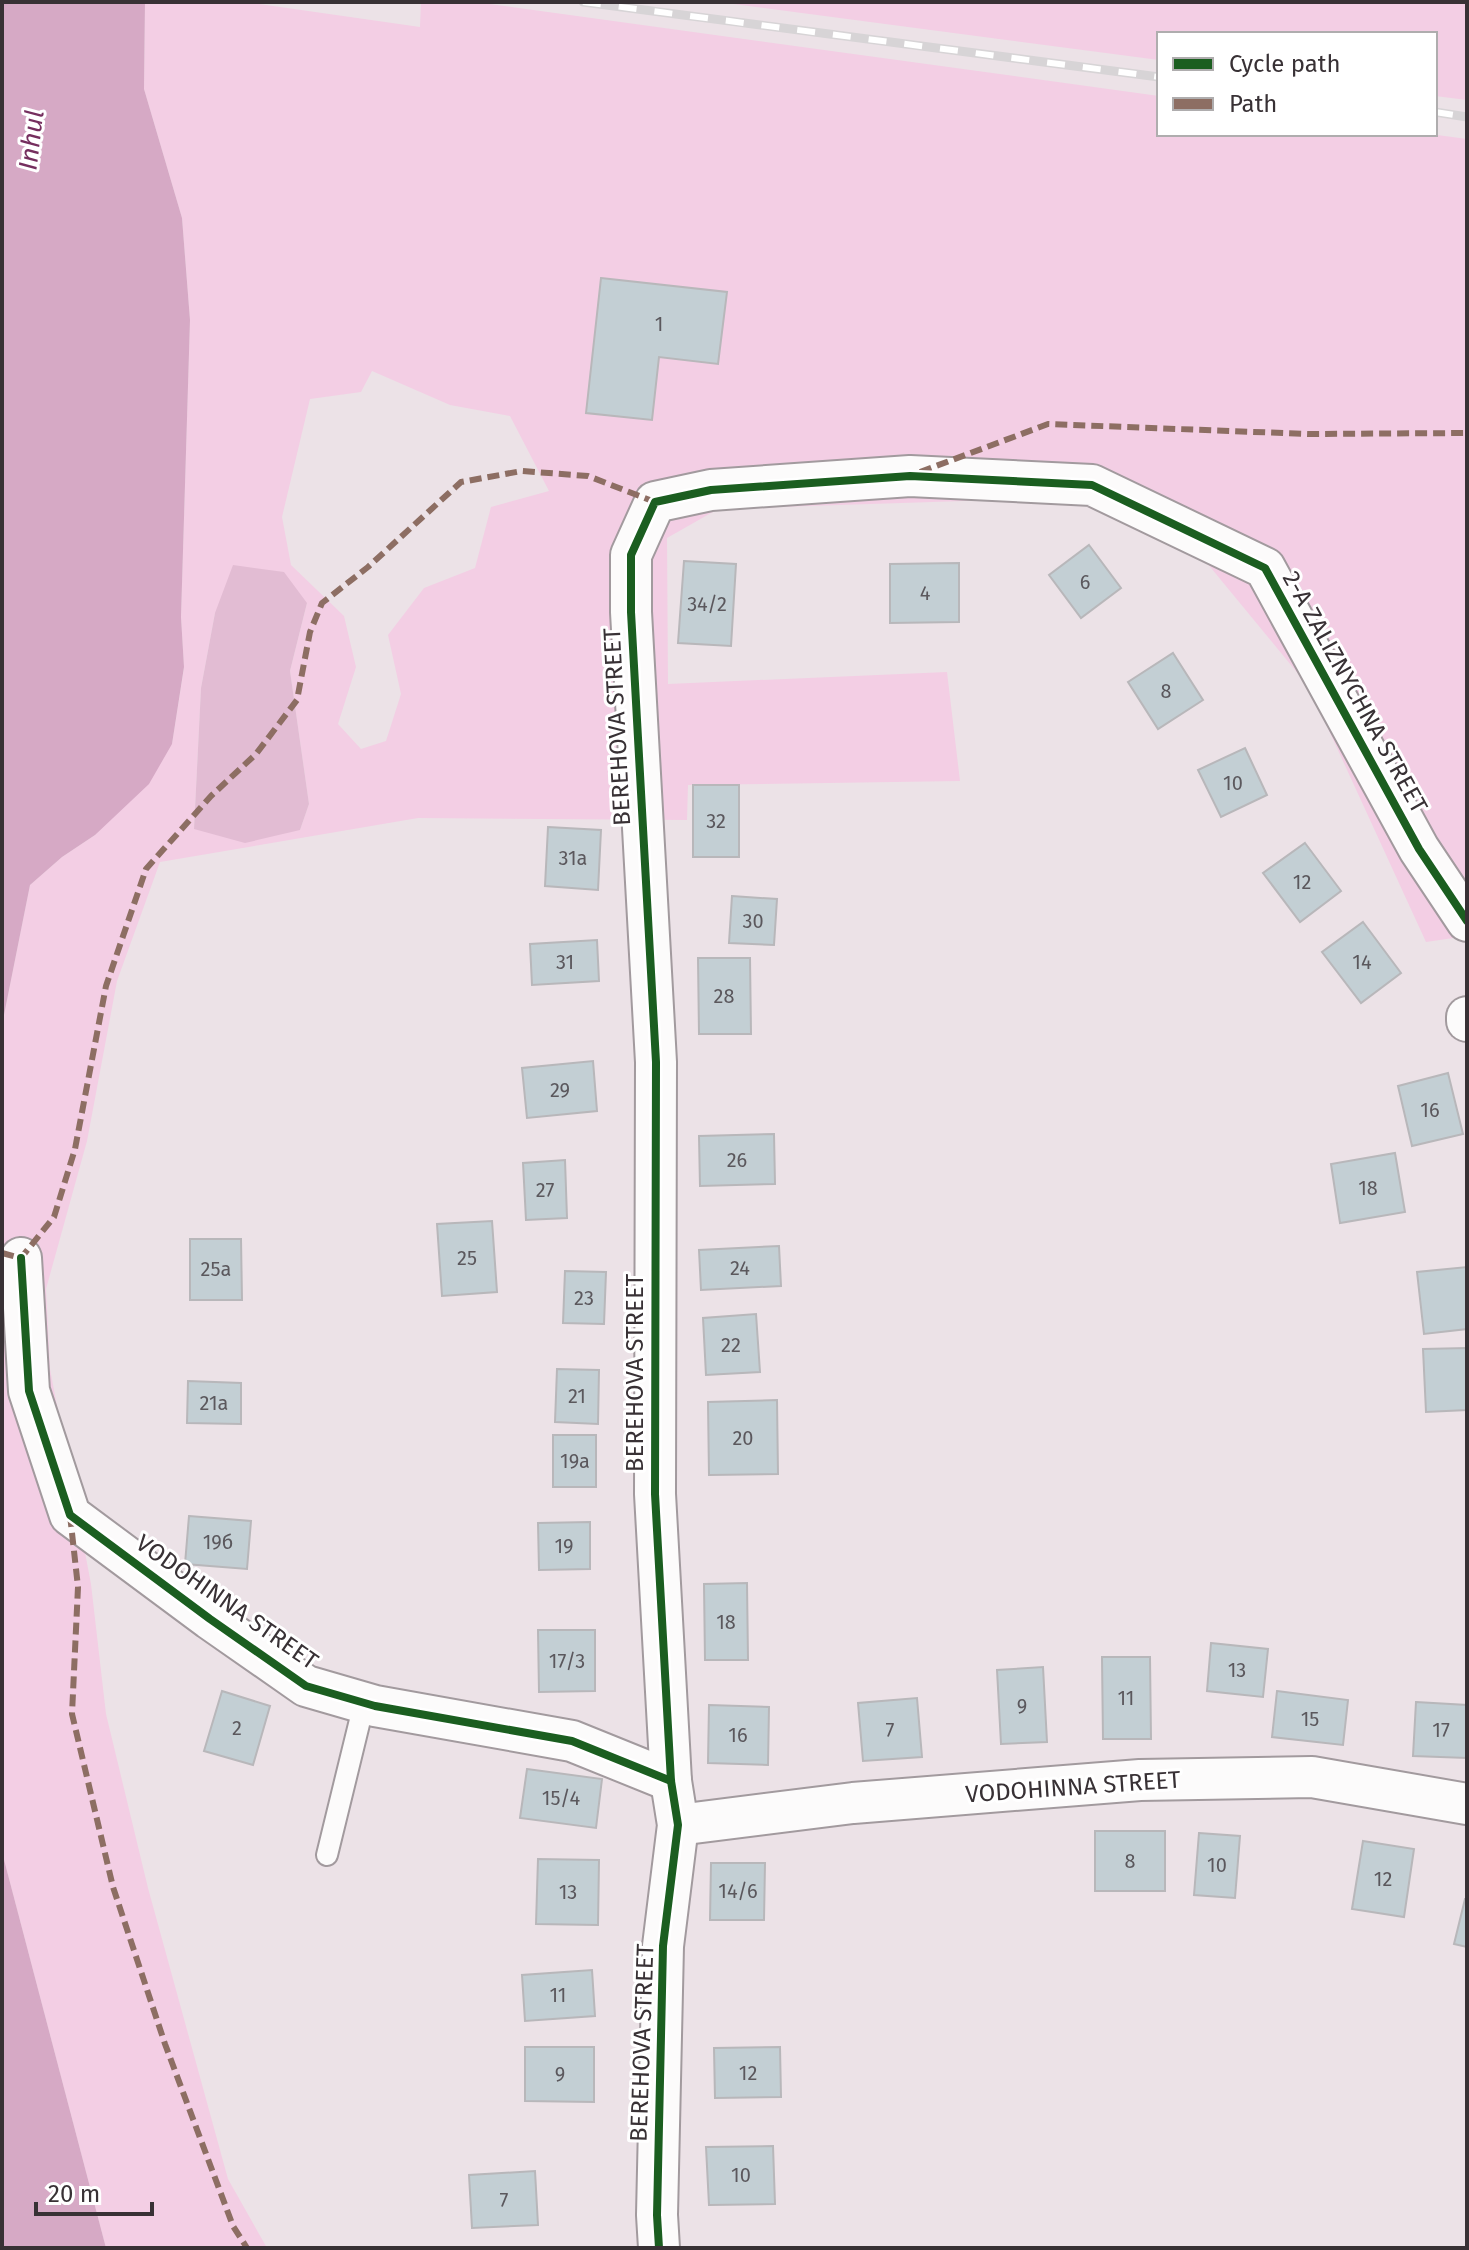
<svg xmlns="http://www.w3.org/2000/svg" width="1469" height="2250" viewBox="0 0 1469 2250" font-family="'Fira Sans',sans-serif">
	<rect width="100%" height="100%" fill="#ece2e7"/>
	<g fill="#f3cee4" fill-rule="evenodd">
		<path d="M145,2H246L420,27L421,2H475L1159,96V134H1430L1467,139V936L1426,942L1309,687L1188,540L1091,497L718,509L667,538L668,684L947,672L960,781L688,785L687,820L418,818L160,862L117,981L87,1141L46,1289L50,1369L91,1584L106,1714L148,1888L228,2179L267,2248H106L2,1852V1025L30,885L62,857L95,835L172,744L184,668L181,617L190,320L182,218L144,89ZM372,371L450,405L510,416L549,491L491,507L475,568L424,588L388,635L401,694L386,741L361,749L338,724L356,667L344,616L291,565L282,517L310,399L361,392ZM307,603L290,671L309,804L300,830L194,829L201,688L215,613Z"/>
		<polygon points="718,2 1467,2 1467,100 1435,96 1435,34 1159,34 1159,60"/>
	</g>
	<polygon fill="#e2bcd3" points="233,565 284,572 307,603 290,671 309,804 300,830 245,843 194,829 201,688 215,613"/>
	<g fill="#d6a9c5">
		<polygon points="2,2 145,2 144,89 182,218 190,320 181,617 184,667 172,744 149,784 95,835 62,857 30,885 2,1025"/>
		<polygon points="2,1852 106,2248 2,2248"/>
	</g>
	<g fill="#c3cfd4" stroke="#b8b7ba" stroke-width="2">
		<polygon points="601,278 727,292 718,364 659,357 652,420 586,413"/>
		<polygon points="1089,545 1121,588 1081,618 1049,575"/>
		<polygon points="684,561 736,564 731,646 678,643"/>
		<polygon points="959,563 959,622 890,623 890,564"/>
		<polygon points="1173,653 1203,700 1158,729 1128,682"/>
		<polygon points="1245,748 1267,795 1221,817 1198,770"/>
		<rect x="693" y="785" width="46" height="72"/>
		<polygon points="548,827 601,830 598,890 545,886"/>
		<polygon points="1305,843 1341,891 1300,922 1263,873"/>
		<polygon points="732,896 777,899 774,945 729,943"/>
		<polygon points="1363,922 1401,973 1361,1003 1322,952"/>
		<polygon points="597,940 599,981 532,985 530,944"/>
		<polygon points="698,958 750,958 751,1034 699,1034"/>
		<polygon points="593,1061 597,1111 527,1118 522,1068"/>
		<polygon points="1448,1073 1463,1134 1412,1146 1398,1086"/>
		<polygon points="774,1134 775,1184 700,1186 699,1136"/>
		<polygon points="1395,1153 1405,1212 1340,1223 1331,1164"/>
		<polygon points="565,1160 567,1218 526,1220 523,1163"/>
		<polygon points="492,1221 497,1292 442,1296 437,1224"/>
		<polygon points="190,1239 241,1239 242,1300 190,1300"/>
		<polygon points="779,1246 781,1286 701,1290 699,1250"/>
		<polygon points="1467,1267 1467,1329 1424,1334 1417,1272"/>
		<polygon points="565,1271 606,1272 604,1324 563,1323"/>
		<polygon points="756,1314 760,1372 706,1375 703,1318"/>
		<polygon points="1467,1348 1467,1410 1426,1412 1423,1349"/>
		<polygon points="557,1369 599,1370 598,1424 555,1422"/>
		<polygon points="188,1381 241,1383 241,1424 187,1423"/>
		<polygon points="777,1400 778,1474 709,1475 708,1402"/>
		<rect x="553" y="1435" width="43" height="52"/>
		<polygon points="189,1516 251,1521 247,1569 185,1564"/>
		<polygon points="590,1522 590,1569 539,1570 538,1523"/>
		<polygon points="747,1583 748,1660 705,1660 704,1584"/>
		<polygon points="538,1630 595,1630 595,1691 539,1692"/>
		<polygon points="1211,1643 1268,1649 1263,1697 1207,1691"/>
		<polygon points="1102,1657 1150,1657 1151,1739 1103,1739"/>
		<polygon points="1043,1667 1047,1742 1001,1744 997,1670"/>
		<polygon points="222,1691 270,1706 253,1765 204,1751"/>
		<polygon points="1277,1691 1348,1700 1343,1745 1272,1737"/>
		<polygon points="917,1698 922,1757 863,1761 858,1703"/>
		<polygon points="1416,1702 1467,1705 1467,1758 1413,1756"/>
		<polygon points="709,1705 769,1707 768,1765 708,1763"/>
		<polygon points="527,1769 602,1779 596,1828 520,1818"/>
		<rect x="1095" y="1831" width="70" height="60"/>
		<polygon points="1199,1833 1240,1836 1235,1898 1194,1895"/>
		<polygon points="1363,1841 1414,1849 1404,1917 1352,1909"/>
		<polygon points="538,1859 599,1860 598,1925 536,1924"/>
		<polygon points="711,1863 765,1863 764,1920 710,1920"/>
		<polygon points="1465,1899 1467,1899 1467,1947 1454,1944"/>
		<polygon points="592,1970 595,2016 525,2021 522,1975"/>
		<polygon points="525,2047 594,2047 594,2102 525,2101"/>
		<polygon points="780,2047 781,2097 715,2098 714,2048"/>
		<polygon points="773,2146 775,2204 709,2205 706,2147"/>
		<polygon points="535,2171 538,2225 472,2228 469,2175"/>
	</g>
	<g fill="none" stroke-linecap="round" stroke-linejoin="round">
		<defs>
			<polyline id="lane" points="327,1855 360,1720 375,1706"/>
			<g id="street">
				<polyline points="1467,1017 1467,1021"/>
				<polyline points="21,1258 29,1391 70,1515 210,1619 306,1686 375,1706 572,1741 671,1781"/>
				<polyline points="678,1825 853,1803 1140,1780 1312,1777 1467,1804"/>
				<polyline points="659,2248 657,2215 663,1946 678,1825 671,1781 655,1494 656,1062 631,612 631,555 655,502 711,490 910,476 1092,485 1265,568 1419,849 1467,921"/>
			</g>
		</defs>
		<use href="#lane" stroke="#a29a9e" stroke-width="24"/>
		<use href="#street" stroke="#a29a9e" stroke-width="44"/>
		<use href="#lane" stroke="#fcfbfb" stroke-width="20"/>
		<use href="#street" stroke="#fcfbfb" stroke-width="40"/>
		<defs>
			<g id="rail">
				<polyline points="583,2 1159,77"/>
				<polyline points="1435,112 1467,117"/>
			</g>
		</defs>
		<use href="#rail" stroke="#d7d4d6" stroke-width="9"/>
		<use href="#rail" stroke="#fff" stroke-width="6" stroke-dasharray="18" stroke-linecap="butt"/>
		<g stroke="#8d6e63" stroke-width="6" stroke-dasharray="12 6" stroke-linecap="butt">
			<polyline points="920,472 1048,424 1308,434 1467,433"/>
			<polyline points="2,1253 21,1258 54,1217 75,1149 106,986 146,869 211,796 256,754 297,700 310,632 322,603 368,567 461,482 522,471 588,476 655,502"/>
			<polyline points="70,1515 78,1587 72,1714 113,1887 165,2044 233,2226 247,2248"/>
		</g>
		<defs>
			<g id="cycleway">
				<polyline points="21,1258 29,1391 70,1515 210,1619 306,1686 375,1706 572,1741 671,1781"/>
				<polyline points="659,2248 657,2215 663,1946 678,1825 671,1781 655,1494 656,1062 631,612 631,555 655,502 711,490 910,476 1092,485 1265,568 1419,849 1467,921"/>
			</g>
		</defs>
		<use href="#cycleway" stroke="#fff" stroke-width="13"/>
		<use href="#cycleway" stroke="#1b5e20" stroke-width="8"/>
	</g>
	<g text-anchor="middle" stroke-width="6" stroke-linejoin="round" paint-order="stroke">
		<g font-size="20" fill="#5b585d">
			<text x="659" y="331">1</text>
			<text x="1085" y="589">6</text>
			<text x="925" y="600">4</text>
			<text x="707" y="611">34/2</text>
			<text x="1166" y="698">8</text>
			<text x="1233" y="790">10</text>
			<text x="716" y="828">32</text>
			<text x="573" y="865">31а</text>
			<text x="1302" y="889">12</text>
			<text x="753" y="928">30</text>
			<text x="565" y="969">31</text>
			<text x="1362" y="969">14</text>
			<text x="724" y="1003">28</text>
			<text x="560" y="1097">29</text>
			<text x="1430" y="1117">16</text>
			<text x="737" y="1167">26</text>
			<text x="1368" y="1195">18</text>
			<text x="545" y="1197">27</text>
			<text x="467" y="1265">25</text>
			<text x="740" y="1275">24</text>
			<text x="216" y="1276">25а</text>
			<text x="584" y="1305">23</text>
			<text x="731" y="1352">22</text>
			<text x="577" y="1403">21</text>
			<text x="214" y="1410">21а</text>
			<text x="743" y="1445">20</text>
			<text x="575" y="1468">19а</text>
			<text x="218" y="1549">19б</text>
			<text x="564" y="1553">19</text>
			<text x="726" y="1629">18</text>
			<text x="567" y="1668">17/3</text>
			<text x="1237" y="1677">13</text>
			<text x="1126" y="1705">11</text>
			<text x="1022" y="1713">9</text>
			<text x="1310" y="1726">15</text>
			<text x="237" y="1735">2</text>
			<text x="890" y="1737">7</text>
			<text x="1441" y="1737">17</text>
			<text x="738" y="1742">16</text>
			<text x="561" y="1805">15/4</text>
			<text x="1130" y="1868">8</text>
			<text x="1217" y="1872">10</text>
			<text x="1383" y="1886">12</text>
			<text x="738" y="1898">14/6</text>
			<text x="568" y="1899">13</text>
			<text x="558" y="2002">11</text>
			<text x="748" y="2080">12</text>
			<text x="560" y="2081">9</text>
			<text x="741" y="2182">10</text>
			<text x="504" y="2207">7</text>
		</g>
		<g font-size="24" fill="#383135" stroke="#fff">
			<text transform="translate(1355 692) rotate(61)" y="8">2-A ZALIZNYCHNA STREET</text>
			<text transform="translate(617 727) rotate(-93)" y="8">BEREHOVA STREET</text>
			<text transform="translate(635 1373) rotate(-90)" y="8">BEREHOVA STREET</text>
			<text transform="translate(227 1602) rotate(35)" y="8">VODOHINNA STREET</text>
			<text transform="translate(1073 1787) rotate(-4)" y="8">VODOHINNA STREET</text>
			<text transform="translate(642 2043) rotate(-88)" y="8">BEREHOVA STREET</text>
		</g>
		<g font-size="26" font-style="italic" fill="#752e5e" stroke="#fff">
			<text transform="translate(31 140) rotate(-83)" y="9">Inhul</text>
		</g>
	</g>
	<rect width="1469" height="2250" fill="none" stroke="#383135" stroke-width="8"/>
	<rect x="1157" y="32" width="280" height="104" fill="#ffffff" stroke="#afadae" stroke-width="2"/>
	<rect x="1173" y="58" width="40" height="12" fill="#1b5e20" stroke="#afadae" stroke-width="2"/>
	<text x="1229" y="72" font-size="24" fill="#383135">Cycle path</text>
	<rect x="1173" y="98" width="40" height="12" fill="#8d6e63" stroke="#afadae" stroke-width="2"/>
	<text x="1229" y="112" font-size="24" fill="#383135">Path</text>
	<path d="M36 2202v12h116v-12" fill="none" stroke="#383135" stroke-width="4"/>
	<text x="48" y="2202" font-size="24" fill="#383135" stroke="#ffffff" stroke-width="6" paint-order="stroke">20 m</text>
</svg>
